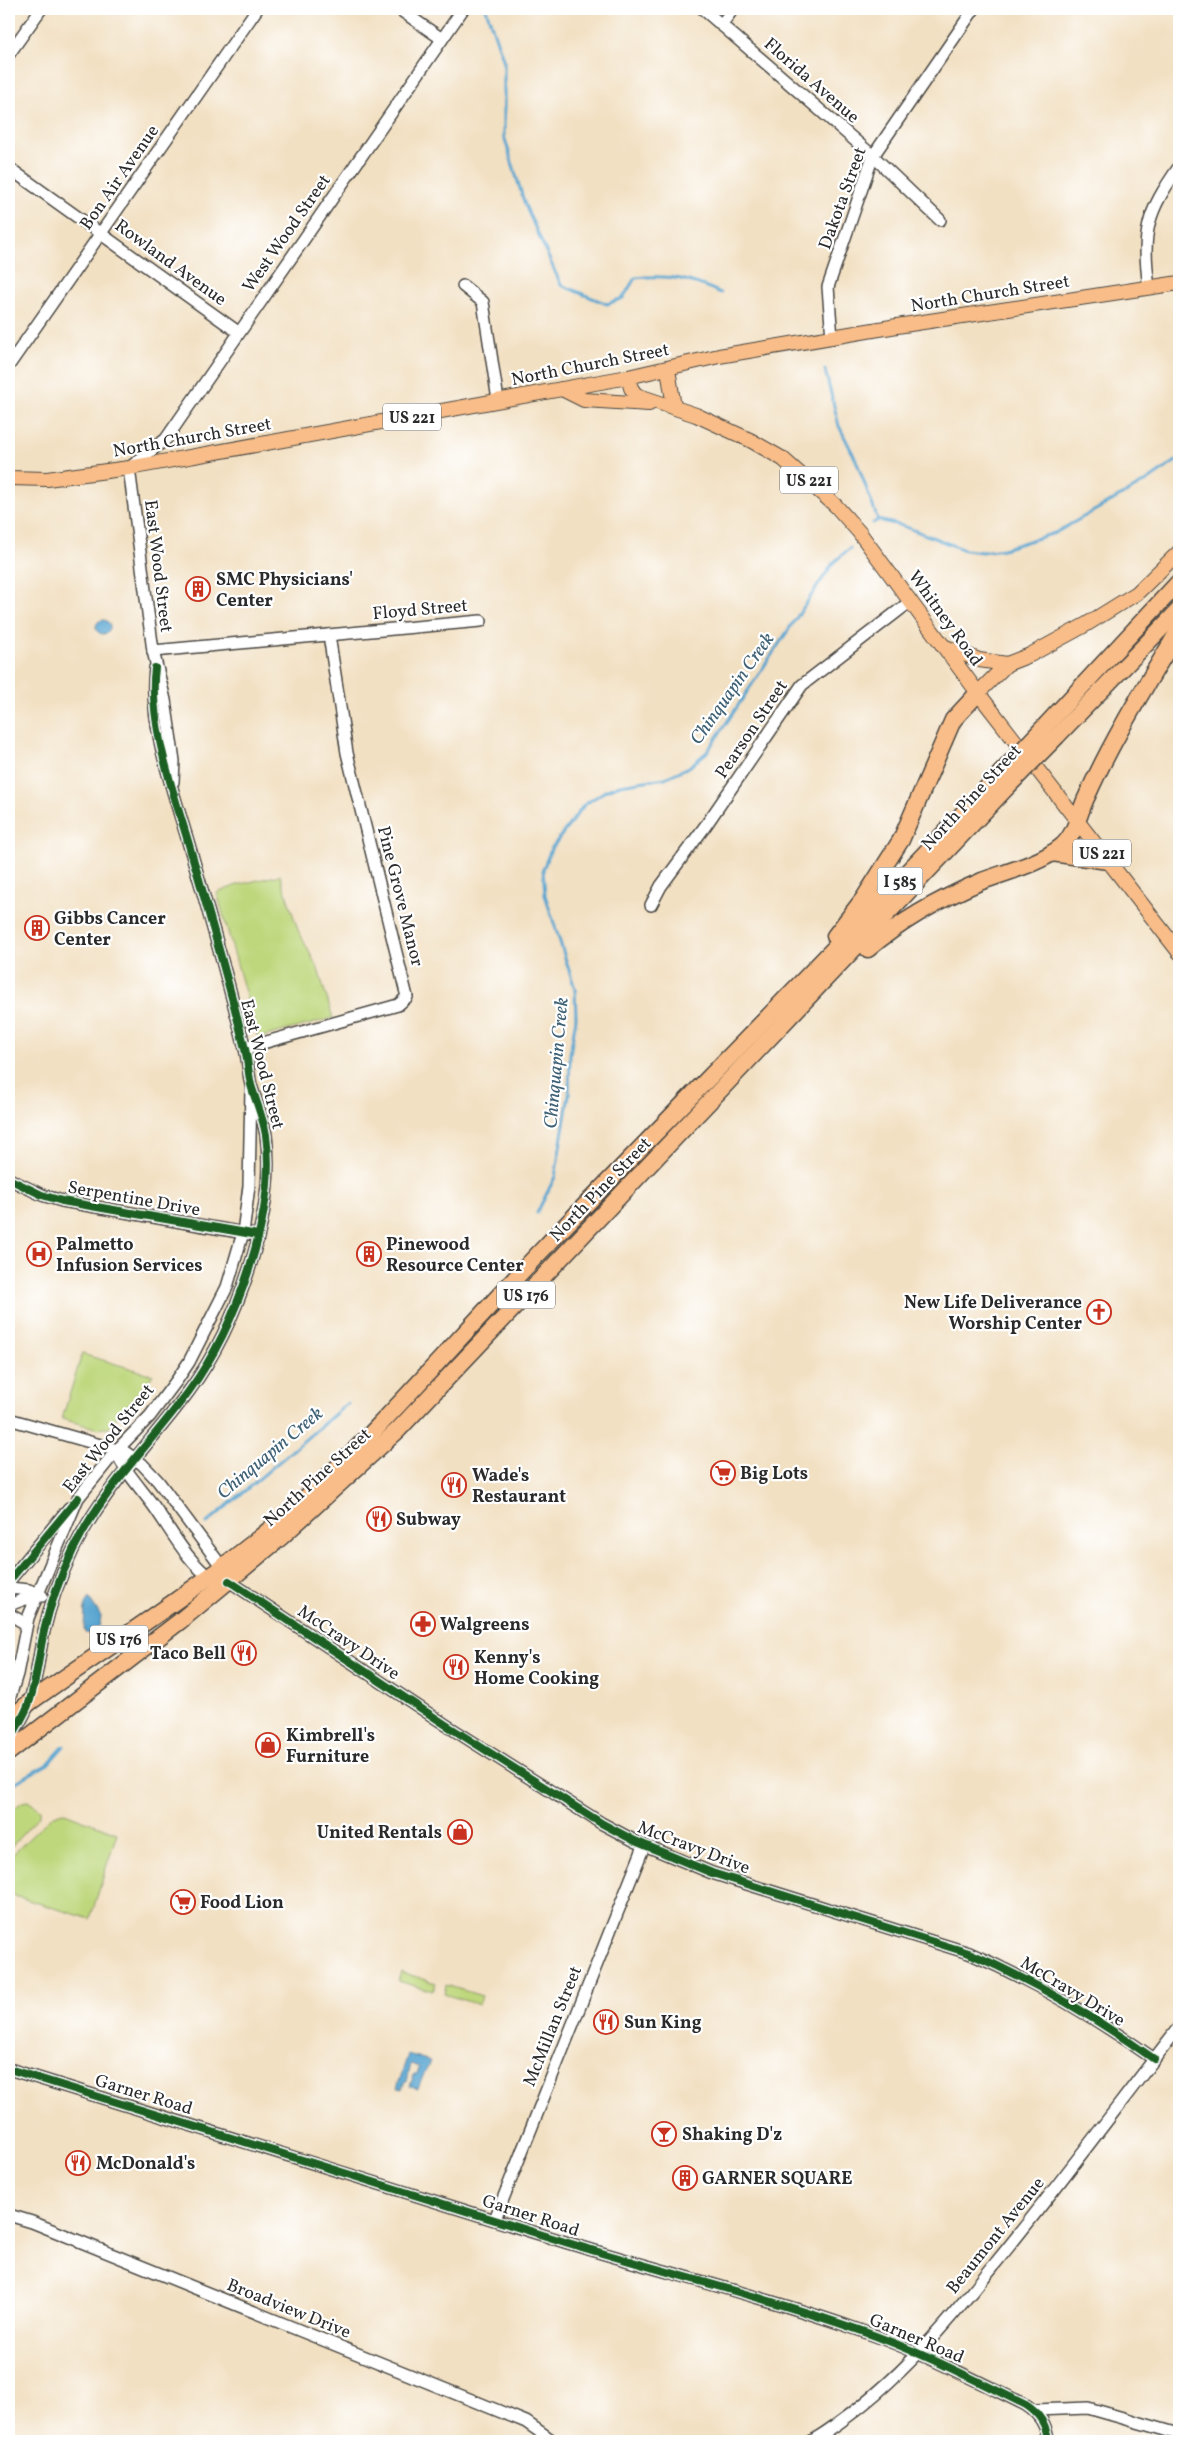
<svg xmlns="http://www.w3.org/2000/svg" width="1188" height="2450" viewBox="0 0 1188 2450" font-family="Vollkorn,serif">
	<rect width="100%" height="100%" fill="#fff"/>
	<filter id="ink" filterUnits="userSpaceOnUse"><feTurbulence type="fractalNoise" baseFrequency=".02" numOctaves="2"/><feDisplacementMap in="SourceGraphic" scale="10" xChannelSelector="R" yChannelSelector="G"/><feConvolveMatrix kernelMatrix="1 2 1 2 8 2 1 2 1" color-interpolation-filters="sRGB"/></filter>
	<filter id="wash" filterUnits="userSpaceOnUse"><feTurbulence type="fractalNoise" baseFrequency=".0096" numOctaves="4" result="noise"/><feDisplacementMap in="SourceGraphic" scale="20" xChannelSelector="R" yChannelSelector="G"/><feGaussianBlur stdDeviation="1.12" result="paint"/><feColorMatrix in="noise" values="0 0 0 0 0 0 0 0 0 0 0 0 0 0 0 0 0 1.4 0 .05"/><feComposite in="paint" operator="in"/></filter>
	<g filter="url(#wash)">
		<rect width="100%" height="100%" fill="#f2e0c2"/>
		<g fill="#bed77c" stroke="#748154">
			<polygon points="280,875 298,930 318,969 333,1018 258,1038 217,893 237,885"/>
			<polygon points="82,1354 153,1375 109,1427 99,1429 62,1419"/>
			<polygon points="28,1801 40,1810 40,1815 9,1849 9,1813 22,1802"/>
			<polygon points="62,1812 117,1833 90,1919 15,1896 9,1891 9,1858 52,1816"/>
			<polygon points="401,1972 436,1983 433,1991 398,1981"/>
			<polygon points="446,1985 482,1996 479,2005 444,1994"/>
		</g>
		<g fill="#57a4d0" stroke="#41687e">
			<circle cx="103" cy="627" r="7"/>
			<polygon points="89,1598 101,1616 100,1625 92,1634 85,1633 84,1629 85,1604"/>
			<polygon points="408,2054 430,2061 418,2088 410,2086 414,2074 417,2074 419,2067 411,2064 407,2082 405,2082 402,2089 397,2088"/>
		</g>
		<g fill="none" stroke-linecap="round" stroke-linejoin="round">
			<g stroke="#57a4d0" stroke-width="3">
				<path d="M486,9L504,62V136L525,205L561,285L607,304L623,298L635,278C670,274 690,279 721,293"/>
				<polyline points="825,370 839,426 856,460 878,520"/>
				<polyline points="878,520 903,526 965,550 982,552 1003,549 1055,533 1147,481 1179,459"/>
				<polyline points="873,523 878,520"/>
				<polyline points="537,1213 555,1177 569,1095 570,1054 576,1018 575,989 545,895 543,869 551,849 584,805 605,791 620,785 665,778 689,767 707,752 833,563 850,548"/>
				<polyline points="207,1523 348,1403"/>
				<polyline points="9,1786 48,1764 64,1746"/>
			</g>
		</g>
	</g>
	<g filter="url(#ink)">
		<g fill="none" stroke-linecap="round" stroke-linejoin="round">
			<defs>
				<g id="minor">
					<polyline points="399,9 442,39"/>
					<polyline points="703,9 873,156 940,220"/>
					<polyline points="721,25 733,9"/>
					<polyline points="9,54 41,9"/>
					<polyline points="9,168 238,332"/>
					<polyline points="463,286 483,302 498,400"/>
					<path d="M1149,288C1142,232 1146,214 1179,167"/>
					<polyline points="832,338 828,287 873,156 974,9"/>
					<polyline points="9,365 257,9"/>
					<polyline points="153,651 481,621"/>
					<polyline points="173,782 174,761 165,700 153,651 129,468 166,439 463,9"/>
					<polyline points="651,905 661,886 706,825 802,685 911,601"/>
					<polyline points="245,1048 398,1005 407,997 347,753 329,635"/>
					<polyline points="9,1179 42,1195 62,1201 250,1234"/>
					<polyline points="9,1419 125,1452 142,1464 158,1481 225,1571"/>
					<path d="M116,1451C125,1472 139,1486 153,1505C171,1530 187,1562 213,1580"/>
					<polyline points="9,1581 69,1508"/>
					<path d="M229,1581L446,1725L601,1823L635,1841L712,1873L969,1953C1034,1981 1096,2018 1154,2059"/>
					<polyline points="9,1588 29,1590 42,1596"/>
					<polyline points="9,1605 25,1599 35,1600"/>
					<polyline points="9,1614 26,1624"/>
					<polyline points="9,1700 17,1674 28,1618 78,1498 116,1451 150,1416 177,1380 189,1362 227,1287 243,1233 249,1186 251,1089"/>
					<path d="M9,1741C16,1728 26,1714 30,1700C37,1678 39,1654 44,1631C50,1604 61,1575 73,1550C103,1489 150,1444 189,1391C236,1327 277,1214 266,1135C263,1117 256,1102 251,1085C248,1072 248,1058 244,1045C227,975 207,906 187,838C172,788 148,720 155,668"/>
					<path d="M9,2069C194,2126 380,2184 565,2242C662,2272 763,2296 859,2330C917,2350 971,2378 1026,2405C1040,2414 1047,2425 1048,2441"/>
					<polyline points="9,2215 32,2222 526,2422 553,2441"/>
					<polyline points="495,2219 644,1846"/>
					<polyline points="1035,2410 1088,2408 1179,2434"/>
					<path d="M812,2441C891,2392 941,2330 998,2260C1060,2184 1119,2104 1179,2027"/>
				</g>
				<g id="major">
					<polyline points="668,369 674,407"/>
					<polyline points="628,377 631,388 636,395 696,415 750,440 783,459 836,506 859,532 978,693 1179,952"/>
					<polyline points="562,389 584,400 649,404"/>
					<polyline points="9,478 47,479 129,468 628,377 719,356 897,326 1179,283"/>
					<polyline points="943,646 979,660 1007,664"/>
					<polyline points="978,693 1007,664 1030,655 1087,624 1137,593 1179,552"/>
				</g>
				<g id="highway">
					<polyline points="1047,724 1179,582"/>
					<polyline points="1057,736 1179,610"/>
					<polyline points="1052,853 1108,861"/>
					<polyline points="835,936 864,898 901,840 953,720 978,693"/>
					<path d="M868,949C902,920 940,899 982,881C1006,872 1042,863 1062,846C1076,834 1079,812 1087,796C1113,738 1147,684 1179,630"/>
					<path d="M9,1720L30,1702C116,1641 207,1584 287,1515C380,1432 459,1336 545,1247C697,1089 851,934 1000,774"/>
					<polyline points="9,1752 180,1621 281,1537 398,1430 1008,786"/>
				</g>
			</defs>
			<use href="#minor" stroke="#494642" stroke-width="14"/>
			<use href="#major" stroke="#494642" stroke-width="16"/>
			<use href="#highway" stroke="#494642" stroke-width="19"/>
			<use href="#minor" stroke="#fff" stroke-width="11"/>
			<use href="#major" stroke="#f8bd88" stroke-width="14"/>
			<use href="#highway" stroke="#f8bd88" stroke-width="16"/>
			<defs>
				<g id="highway-bridge">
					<polyline points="1000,774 1047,724"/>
					<polyline points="1008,786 1057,736"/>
				</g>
			</defs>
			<use href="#highway-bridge" stroke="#494642" stroke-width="19" stroke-linecap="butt"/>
			<use href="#highway-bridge" stroke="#f8bd88" stroke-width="16"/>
			<defs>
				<g id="cycleway">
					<polyline points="9,1179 42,1195 62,1201 258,1235"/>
					<polyline points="9,1581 78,1498"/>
					<path d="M229,1581L446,1725L601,1823L635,1841L712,1873L969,1953C1034,1981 1096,2018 1154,2059"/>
					<path d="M9,1741C16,1728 26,1714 30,1700C37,1678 39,1654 44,1631C50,1604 61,1575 73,1550C103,1489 150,1444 189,1391C236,1327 277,1214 266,1135C263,1117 256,1102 251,1085C248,1072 248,1058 244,1045C227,975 207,906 187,838C172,788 148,720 155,668"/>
					<path d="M9,2069C194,2126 380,2184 565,2242C662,2272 763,2296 859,2330C917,2350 971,2378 1026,2405C1040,2414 1047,2425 1048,2441"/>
				</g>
			</defs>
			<use href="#cycleway" stroke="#fff" stroke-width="11"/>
			<use href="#cycleway" stroke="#1b5e20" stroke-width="8"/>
		</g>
	</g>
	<defs>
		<symbol id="building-ring" viewBox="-11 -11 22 22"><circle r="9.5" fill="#fff" stroke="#c8321e" stroke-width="1.5"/><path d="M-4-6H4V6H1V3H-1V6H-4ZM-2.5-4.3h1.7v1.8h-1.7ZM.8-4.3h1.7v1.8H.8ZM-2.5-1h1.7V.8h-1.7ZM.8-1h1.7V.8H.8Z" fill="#c8321e"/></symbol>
		<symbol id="hospital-ring" viewBox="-11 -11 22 22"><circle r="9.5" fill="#fff" stroke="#c8321e" stroke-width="1.5"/><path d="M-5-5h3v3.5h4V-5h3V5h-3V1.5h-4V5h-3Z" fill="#c8321e"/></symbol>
		<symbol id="church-ring" viewBox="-11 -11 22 22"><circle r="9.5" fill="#fff" stroke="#c8321e" stroke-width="1.5"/><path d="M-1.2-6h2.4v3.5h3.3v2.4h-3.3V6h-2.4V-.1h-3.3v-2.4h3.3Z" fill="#c8321e"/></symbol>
		<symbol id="supermarket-ring" viewBox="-11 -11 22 22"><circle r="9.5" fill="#fff" stroke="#c8321e" stroke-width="1.5"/><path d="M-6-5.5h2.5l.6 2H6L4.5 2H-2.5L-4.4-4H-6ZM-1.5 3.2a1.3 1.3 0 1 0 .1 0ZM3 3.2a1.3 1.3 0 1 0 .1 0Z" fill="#c8321e"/></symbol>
		<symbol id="restaurant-ring" viewBox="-11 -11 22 22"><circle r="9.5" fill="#fff" stroke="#c8321e" stroke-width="1.5"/><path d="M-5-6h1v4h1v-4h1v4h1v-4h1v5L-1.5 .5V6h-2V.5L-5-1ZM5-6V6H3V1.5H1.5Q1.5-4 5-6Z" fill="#c8321e"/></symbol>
		<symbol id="pharmacy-ring" viewBox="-11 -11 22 22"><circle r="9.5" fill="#fff" stroke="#c8321e" stroke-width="1.5"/><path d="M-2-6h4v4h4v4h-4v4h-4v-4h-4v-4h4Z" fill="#c8321e"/></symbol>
		<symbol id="shop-ring" viewBox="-11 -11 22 22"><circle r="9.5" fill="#fff" stroke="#c8321e" stroke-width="1.5"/><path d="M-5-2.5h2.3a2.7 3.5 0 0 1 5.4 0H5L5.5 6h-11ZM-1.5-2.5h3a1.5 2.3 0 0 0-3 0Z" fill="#c8321e"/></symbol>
		<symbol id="bar-ring" viewBox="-11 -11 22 22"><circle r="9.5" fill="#fff" stroke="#c8321e" stroke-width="1.5"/><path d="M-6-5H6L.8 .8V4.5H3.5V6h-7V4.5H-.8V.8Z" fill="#c8321e"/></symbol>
	</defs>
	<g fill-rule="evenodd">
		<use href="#building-ring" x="184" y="575" width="28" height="28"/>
		<use href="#building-ring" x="23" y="914" width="28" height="28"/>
		<use href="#hospital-ring" x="25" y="1240" width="28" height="28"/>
		<use href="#building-ring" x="355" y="1240" width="28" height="28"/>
		<use href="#church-ring" x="1085" y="1298" width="28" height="28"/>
		<use href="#supermarket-ring" x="709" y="1459" width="28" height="28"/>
		<use href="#restaurant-ring" x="440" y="1471" width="28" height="28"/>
		<use href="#restaurant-ring" x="365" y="1505" width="28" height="28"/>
		<use href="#pharmacy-ring" x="409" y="1610" width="28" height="28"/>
		<use href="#restaurant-ring" x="230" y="1639" width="28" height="28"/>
		<use href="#restaurant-ring" x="442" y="1653" width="28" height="28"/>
		<use href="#shop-ring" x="254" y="1731" width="28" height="28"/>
		<use href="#shop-ring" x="446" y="1818" width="28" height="28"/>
		<use href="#supermarket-ring" x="169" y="1888" width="28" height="28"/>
		<use href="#restaurant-ring" x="592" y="2008" width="28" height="28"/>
		<use href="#bar-ring" x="650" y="2120" width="28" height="28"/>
		<use href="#restaurant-ring" x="64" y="2149" width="28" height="28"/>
		<use href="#building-ring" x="671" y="2164" width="28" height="28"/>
	</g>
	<g text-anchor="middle" stroke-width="4.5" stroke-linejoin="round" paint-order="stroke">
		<g fill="#fff" stroke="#6b6b6b" stroke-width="1">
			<rect x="383" y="403.5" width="58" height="27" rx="4"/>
			<rect x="780" y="466.5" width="58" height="27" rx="4"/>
			<rect x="1073" y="839.5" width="58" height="27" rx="4"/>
			<rect x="877.5" y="867.5" width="45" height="27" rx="4"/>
			<rect x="497" y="1281.5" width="58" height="27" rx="4"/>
			<rect x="90" y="1625.5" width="58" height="27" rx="4"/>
		</g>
		<g font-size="16" font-weight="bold" fill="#2b2b2b">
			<text x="412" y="423">US 221</text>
			<text x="809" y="486">US 221</text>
			<text x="1102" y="859">US 221</text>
			<text x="900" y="887">I 585</text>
			<text x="526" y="1301">US 176</text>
			<text x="119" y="1645">US 176</text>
		</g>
		<g font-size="18" fill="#2b2b2b" stroke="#fff">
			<text transform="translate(812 80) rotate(41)" y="6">Florida Avenue</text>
			<text transform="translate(119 177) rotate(-55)" y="6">Bon Air Avenue</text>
			<text transform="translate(842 198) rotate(-70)" y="6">Dakota Street</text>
			<text transform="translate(286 233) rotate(-55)" y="6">West Wood Street</text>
			<text transform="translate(171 262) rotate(36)" y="6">Rowland Avenue</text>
			<text transform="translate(990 293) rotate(-9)" y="6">North Church Street</text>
			<text transform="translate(590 364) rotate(-11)" y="6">North Church Street</text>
			<text transform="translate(192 437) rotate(-10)" y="6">North Church Street</text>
			<text transform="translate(159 566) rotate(83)" y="6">East Wood Street</text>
			<text transform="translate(420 609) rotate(-5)" y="6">Floyd Street</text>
			<text transform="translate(946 618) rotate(54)" y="6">Whitney Road</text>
			<text transform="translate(751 729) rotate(-56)" y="6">Pearson Street</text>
			<text transform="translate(971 797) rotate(-47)" y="6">North Pine Street</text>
			<text transform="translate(401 896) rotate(76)" y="6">Pine Grove Manor</text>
			<text transform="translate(263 1064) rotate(76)" y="6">East Wood Street</text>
			<text transform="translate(600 1189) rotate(-46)" y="6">North Pine Street</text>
			<text transform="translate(134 1198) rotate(10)" y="6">Serpentine Drive</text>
			<text transform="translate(108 1438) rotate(-51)" y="6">East Wood Street</text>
			<text transform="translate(317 1477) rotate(-42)" y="6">North Pine Street</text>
			<text transform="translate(349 1642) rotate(34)" y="6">McCravy Drive</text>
			<text transform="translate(694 1847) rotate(21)" y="6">McCravy Drive</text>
			<text transform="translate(1073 1991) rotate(31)" y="6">McCravy Drive</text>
			<text transform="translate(552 2026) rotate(-68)" y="6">McMillan Street</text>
			<text transform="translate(144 2094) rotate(17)" y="6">Garner Road</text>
			<text transform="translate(531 2215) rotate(18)" y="6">Garner Road</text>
			<text transform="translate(995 2235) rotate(-51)" y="6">Beaumont Avenue</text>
			<text transform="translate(289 2308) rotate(22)" y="6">Broadview Drive</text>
			<text transform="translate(917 2338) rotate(23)" y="6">Garner Road</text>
		</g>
		<g font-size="18" font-weight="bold" fill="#2b2b2b" stroke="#fff" text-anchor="start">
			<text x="216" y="585">SMC Physicians'<tspan x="216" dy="21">Center</tspan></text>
			<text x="54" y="924">Gibbs Cancer<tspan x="54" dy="21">Center</tspan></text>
			<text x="56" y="1250">Palmetto<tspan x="56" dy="21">Infusion Services</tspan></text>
			<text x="386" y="1250">Pinewood<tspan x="386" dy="21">Resource Center</tspan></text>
			<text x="1082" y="1308" text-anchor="end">New Life Deliverance<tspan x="1082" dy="21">Worship Center</tspan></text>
			<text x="740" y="1479">Big Lots</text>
			<text x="472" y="1481">Wade's<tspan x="472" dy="21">Restaurant</tspan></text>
			<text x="396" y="1525">Subway</text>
			<text x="440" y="1630">Walgreens</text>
			<text x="226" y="1659" text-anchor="end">Taco Bell</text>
			<text x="474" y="1663">Kenny's<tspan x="474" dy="21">Home Cooking</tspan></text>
			<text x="286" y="1741">Kimbrell's<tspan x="286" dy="21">Furniture</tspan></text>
			<text x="442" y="1838" text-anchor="end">United Rentals</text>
			<text x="200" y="1908">Food Lion</text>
			<text x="624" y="2028">Sun King</text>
			<text x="682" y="2140">Shaking D'z</text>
			<text x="96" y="2169">McDonald's</text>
			<text x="702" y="2184">GARNER SQUARE</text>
		</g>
		<g font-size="19" font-style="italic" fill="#3f6175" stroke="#fff">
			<text transform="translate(731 688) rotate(-55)" y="7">Chinquapin Creek</text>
			<text transform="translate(555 1063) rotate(-85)" y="7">Chinquapin Creek</text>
			<text transform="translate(269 1452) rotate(-40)" y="7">Chinquapin Creek</text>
		</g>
	</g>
	<rect width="1188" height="2450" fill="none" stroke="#fff" stroke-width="30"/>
</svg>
